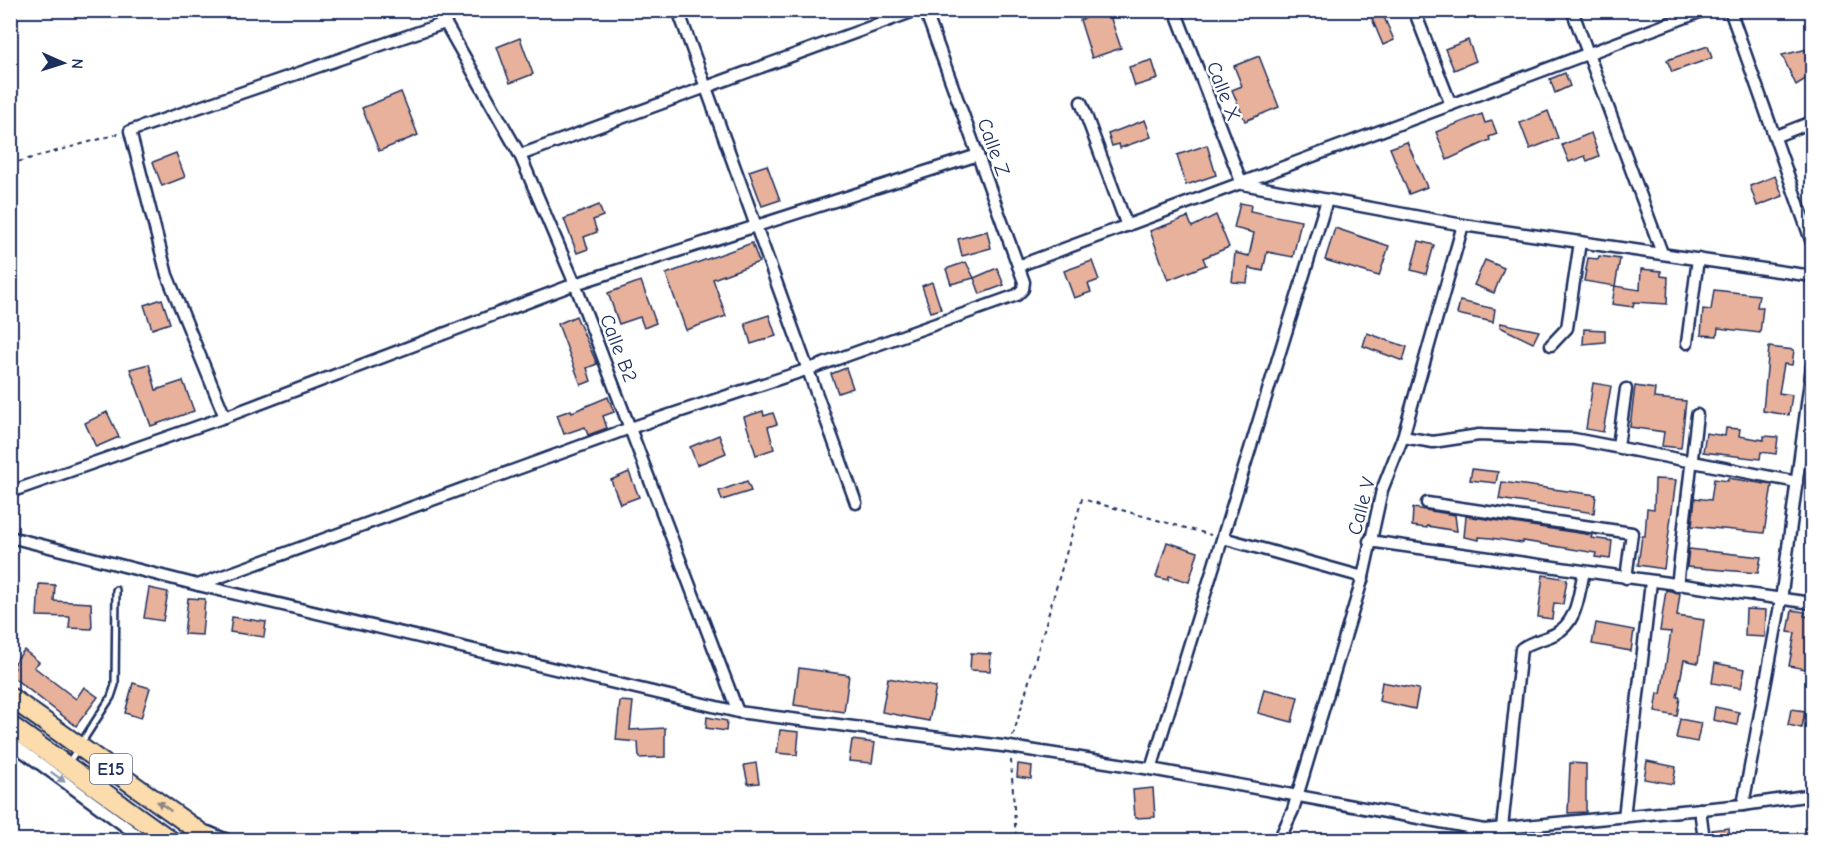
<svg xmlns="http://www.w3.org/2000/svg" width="1823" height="851" viewBox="0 0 1823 851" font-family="'Comic Neue',sans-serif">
	<rect width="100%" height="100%" fill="#fff"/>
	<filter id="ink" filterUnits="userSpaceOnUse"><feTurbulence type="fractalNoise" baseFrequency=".0167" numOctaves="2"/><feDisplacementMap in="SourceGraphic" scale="12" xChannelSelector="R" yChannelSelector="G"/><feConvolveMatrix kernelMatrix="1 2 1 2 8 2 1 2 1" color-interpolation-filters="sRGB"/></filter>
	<g filter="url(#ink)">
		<g fill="#e7b19b" stroke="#1b2f5e" stroke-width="1.5">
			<polygon points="1108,10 1121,48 1092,58 1080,20"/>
			<polygon points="1381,10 1394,40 1383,45 1370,14"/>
			<polygon points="520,38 533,74 510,83 497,47"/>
			<polygon points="1468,40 1476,61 1454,70 1445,49"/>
			<polygon points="1708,46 1712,58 1672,72 1667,60"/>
			<polygon points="1812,48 1812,75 1796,85 1782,55"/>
			<polygon points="1259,56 1279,107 1245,121 1232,90 1242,86 1234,66"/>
			<polygon points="1152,60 1158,79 1135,86 1129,67"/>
			<polygon points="1565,73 1570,86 1555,93 1550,79"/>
			<polygon points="401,92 418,135 379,151 362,108"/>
			<polygon points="1548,111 1558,138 1530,149 1520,123"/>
			<polygon points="1482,114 1485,123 1492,121 1497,134 1489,137 1490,140 1447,160 1436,132"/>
			<polygon points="1145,120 1151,137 1120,148 1119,144 1112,146 1108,134"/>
			<polygon points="1591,133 1599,156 1587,161 1585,156 1569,162 1562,145"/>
			<polygon points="1407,142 1427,187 1409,194 1390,148"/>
			<polygon points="1207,145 1216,175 1186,185 1177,155"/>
			<polygon points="176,153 185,177 162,186 153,162"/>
			<polygon points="767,165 780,200 762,206 749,171"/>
			<polygon points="1775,176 1783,196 1757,206 1750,186"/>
			<polygon points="1240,203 1251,205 1250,211 1301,221 1293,257 1267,252 1263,271 1249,268 1247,283 1232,282 1235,253 1249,256 1254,233 1234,228"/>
			<polygon points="599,205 603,216 593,220 597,232 584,237 588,249 577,253 564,219"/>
			<polygon points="1216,215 1229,247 1203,258 1206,265 1168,280 1150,231 1188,217 1192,227"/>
			<polygon points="1335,228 1389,246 1379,276 1325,260"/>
			<polygon points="987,231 991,248 962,256 958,239"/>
			<polygon points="1419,241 1434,245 1426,274 1411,270"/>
			<polygon points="752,243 759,262 713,279 726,316 686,330 666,274"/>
			<polygon points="1599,256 1620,259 1615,286 1584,281 1588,258 1598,259"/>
			<polygon points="1485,260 1504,268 1494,293 1474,285"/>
			<polygon points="1092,261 1099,280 1088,284 1091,292 1074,298 1064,271"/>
			<polygon points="966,262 974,278 951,284 946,269"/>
			<polygon points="997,268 1004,285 980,294 974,278"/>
			<polygon points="1641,269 1661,271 1661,276 1668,277 1667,304 1634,302 1633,307 1612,304 1615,286 1640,290"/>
			<polygon points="641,281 656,323 644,328 640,317 619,324 608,293"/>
			<polygon points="932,282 941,309 931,312 922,286"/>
			<polygon points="1714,290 1759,295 1757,307 1763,307 1760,333 1718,328 1717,336 1701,335 1703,309 1711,310"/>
			<polygon points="162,299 170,323 152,329 144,305"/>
			<polygon points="1460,301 1495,309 1493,322 1457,314"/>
			<polygon points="769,315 776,336 751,344 745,323"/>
			<polygon points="576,316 597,364 587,368 591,381 581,385 558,324"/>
			<polygon points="1501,323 1539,331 1533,343 1500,327"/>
			<polygon points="1584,329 1605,330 1605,342 1583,344"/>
			<polygon points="1367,333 1407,347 1403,361 1363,346"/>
			<polygon points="1769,347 1794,350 1792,365 1784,364 1779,393 1792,395 1789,415 1763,411"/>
			<polygon points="149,364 156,390 183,381 194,411 151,426 130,369"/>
			<polygon points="846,368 853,388 838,393 831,374"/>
			<polygon points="1593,383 1611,386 1603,432 1586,429"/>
			<polygon points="1635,386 1655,389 1654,398 1686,401 1681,448 1662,446 1664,432 1630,427"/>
			<polygon points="608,397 614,412 603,416 607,428 588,435 585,427 564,434 557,415 571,410 572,412"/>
			<polygon points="763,411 764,416 773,413 777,424 768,427 774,449 756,455 744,417"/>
			<polygon points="107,412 119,437 96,447 85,423"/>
			<polygon points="1726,428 1740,429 1739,436 1764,440 1764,436 1778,437 1776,454 1761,452 1760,459 1703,452 1706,433 1725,436"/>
			<polygon points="719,435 726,453 697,465 690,447"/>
			<polygon points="1472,469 1498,472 1496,483 1470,480"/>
			<polygon points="629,472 639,497 620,504 611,480"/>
			<polygon points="1728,478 1772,485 1764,533 1692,526 1695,498 1711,500 1714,479 1728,481"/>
			<polygon points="1655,479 1676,480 1664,569 1638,565 1642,536 1645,536 1647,508 1654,509"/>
			<polygon points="747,481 751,491 722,500 719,491"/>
			<polygon points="1502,482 1596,495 1594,513 1499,499"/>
			<polygon points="1413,508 1455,515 1457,531 1427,526 1427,528 1412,526"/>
			<polygon points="1466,516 1592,535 1591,538 1612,541 1610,559 1595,557 1596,553 1523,541 1523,543 1491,538 1479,537 1479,540 1464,537"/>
			<polygon points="1167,542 1198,552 1189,582 1169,576 1168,580 1156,577"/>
			<polygon points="1689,549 1761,557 1758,573 1687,567"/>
			<polygon points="1543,575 1567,579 1563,604 1554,603 1552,619 1538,617"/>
			<polygon points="39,584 55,585 54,601 91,603 92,629 69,628 70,617 37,616"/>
			<polygon points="149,588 168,592 163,621 144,618"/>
			<polygon points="1666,590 1680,593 1677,616 1704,620 1698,663 1684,660 1677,697 1680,697 1677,716 1655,712 1658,693 1661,694 1671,632 1660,631"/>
			<polygon points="188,598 205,599 202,635 184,634"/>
			<polygon points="1746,609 1766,610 1765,637 1745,636"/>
			<polygon points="1792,610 1805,612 1804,616 1812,617 1812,670 1789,666 1795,633 1788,632"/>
			<polygon points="232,617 266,622 264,637 230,632"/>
			<polygon points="1596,623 1634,630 1631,651 1592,644"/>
			<polygon points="24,650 39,662 34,667 76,699 84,687 98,697 76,726 10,675 15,668 12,666"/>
			<polygon points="971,653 991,654 990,671 970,670"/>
			<polygon points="1715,663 1745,669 1741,688 1712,683"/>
			<polygon points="799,668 849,675 844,712 794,705"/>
			<polygon points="888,678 936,687 929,721 882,712"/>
			<polygon points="1382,682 1419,689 1415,709 1379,701"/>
			<polygon points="133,683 150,688 141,718 125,713"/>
			<polygon points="1264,689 1298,697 1292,722 1258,713"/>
			<polygon points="620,701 633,702 630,730 665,728 665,757 639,758 638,742 616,740"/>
			<polygon points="1715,707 1739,712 1737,725 1713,720"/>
			<polygon points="1791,709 1805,711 1802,728 1788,725"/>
			<polygon points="707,717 727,721 726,731 706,728"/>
			<polygon points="1680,719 1701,723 1697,742 1676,738"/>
			<polygon points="780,730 799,732 797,755 777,753"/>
			<polygon points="852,740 875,743 872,763 849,761"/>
			<polygon points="1647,761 1676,767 1673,784 1644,779"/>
			<polygon points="756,763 759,783 748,784 744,765"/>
			<polygon points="1570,763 1586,764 1586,812 1568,813"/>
			<polygon points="1018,764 1032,766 1031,779 1017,777"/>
			<polygon points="1153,788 1155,817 1135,818 1133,790"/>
			<polygon points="1729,828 1730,840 1714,840 1712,830"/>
		</g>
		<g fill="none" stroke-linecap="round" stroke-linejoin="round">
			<defs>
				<polyline id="service" points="69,762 111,697 115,685 116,590"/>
				<g id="minor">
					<polyline points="438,10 520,155 575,284 738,712"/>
					<polyline points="678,10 856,503"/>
					<polyline points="1175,10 1242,184 1463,225 1812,276"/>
					<polyline points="1414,10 1451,105"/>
					<polyline points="1572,10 1662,253"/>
					<polyline points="1730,10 1812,243"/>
					<polyline points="1081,102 1127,226"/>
					<polyline points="1776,136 1812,122"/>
					<polyline points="520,155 917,10"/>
					<polyline points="1018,266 1705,10"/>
					<polyline points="1687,343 1698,259"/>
					<polyline points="1551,345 1567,328 1580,242"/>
					<polyline points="225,417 167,275 130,131 445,23"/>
					<polyline points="1403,437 1433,442 1479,435 1574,439 1797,482"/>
					<polyline points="1618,446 1626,389"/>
					<polyline points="10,492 225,417 575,284 978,155"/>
					<polyline points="1427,503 1632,533 1626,578"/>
					<polyline points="10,537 198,585 738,712 1010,747 1151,769 1484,830 1743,805 1812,795"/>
					<polyline points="1223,538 1363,577"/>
					<polyline points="1369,541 1812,603"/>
					<polyline points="198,585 630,428 812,368 1017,295 1023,289 1024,282 925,10"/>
					<polyline points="1677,586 1697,415"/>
					<polyline points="10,742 144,840"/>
					<polyline points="1151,769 1327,200"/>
					<polyline points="1743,805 1781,600 1812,366"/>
					<polyline points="1700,809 1704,840"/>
					<polyline points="1624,817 1651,582"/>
					<path d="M1502,828L1521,649C1531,641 1543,640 1555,634C1578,622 1578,595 1584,572"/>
					<polyline points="208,832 227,840"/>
					<polyline points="1279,840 1293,810 1363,577 1382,490 1403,437 1463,225"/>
					<polyline points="1471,840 1471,828"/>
				</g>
				<g id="trunk">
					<polyline points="10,697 211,840"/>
					<polyline points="10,725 170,840"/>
				</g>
			</defs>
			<use href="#service" stroke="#1b2f5e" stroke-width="10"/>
			<use href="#minor" stroke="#1b2f5e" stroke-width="15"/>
			<use href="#trunk" stroke="#1b2f5e" stroke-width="22"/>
			<g stroke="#1b2f5e" stroke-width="2" stroke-dasharray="4.5 4.5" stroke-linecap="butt">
				<polyline points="10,164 118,134"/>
				<polyline points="1013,736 1082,499 1211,535"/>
				<polyline points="1011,760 1016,840"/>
			</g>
			<use href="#service" stroke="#fff" stroke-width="5"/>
			<use href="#minor" stroke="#fff" stroke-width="10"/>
			<use href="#trunk" stroke="#fcdcac" stroke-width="18"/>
		</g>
		<defs><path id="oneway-solid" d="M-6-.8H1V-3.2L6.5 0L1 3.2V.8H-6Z" transform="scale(1.5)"/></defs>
		<use fill="#8d97ae" href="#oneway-solid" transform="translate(58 777) rotate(36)"/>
		<use fill="#8c8685" href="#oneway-solid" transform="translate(164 806) rotate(-145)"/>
	</g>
	<g text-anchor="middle" stroke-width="5" stroke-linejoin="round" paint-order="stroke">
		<rect fill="#fff" stroke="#5f6d8e" stroke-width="1.5" x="90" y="754" width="42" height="30" rx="4.5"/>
		<g font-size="18" font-weight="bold" fill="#1b2f5e">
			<text x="111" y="775">E15</text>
		</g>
		<g font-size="20" fill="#1b2f5e" stroke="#fff">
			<text transform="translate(1224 91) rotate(69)" y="7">Calle X</text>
			<text transform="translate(994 147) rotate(70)" y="7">Calle Z</text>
			<text transform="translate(619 348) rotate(69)" y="7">Calle B2</text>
			<text transform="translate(1361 506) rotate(-75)" y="7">Calle V</text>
		</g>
	</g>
	<rect width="1823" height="851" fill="none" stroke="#fff" stroke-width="36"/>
	<rect x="18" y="18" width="1787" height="815" fill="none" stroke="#1b2f5e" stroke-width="2" filter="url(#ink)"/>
	<g transform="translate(63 63) rotate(93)" stroke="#ffffff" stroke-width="4.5" paint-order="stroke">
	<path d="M0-4.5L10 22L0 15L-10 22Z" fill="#1b2f5e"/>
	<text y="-9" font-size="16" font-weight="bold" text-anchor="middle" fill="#1b2f5e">N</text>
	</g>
</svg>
